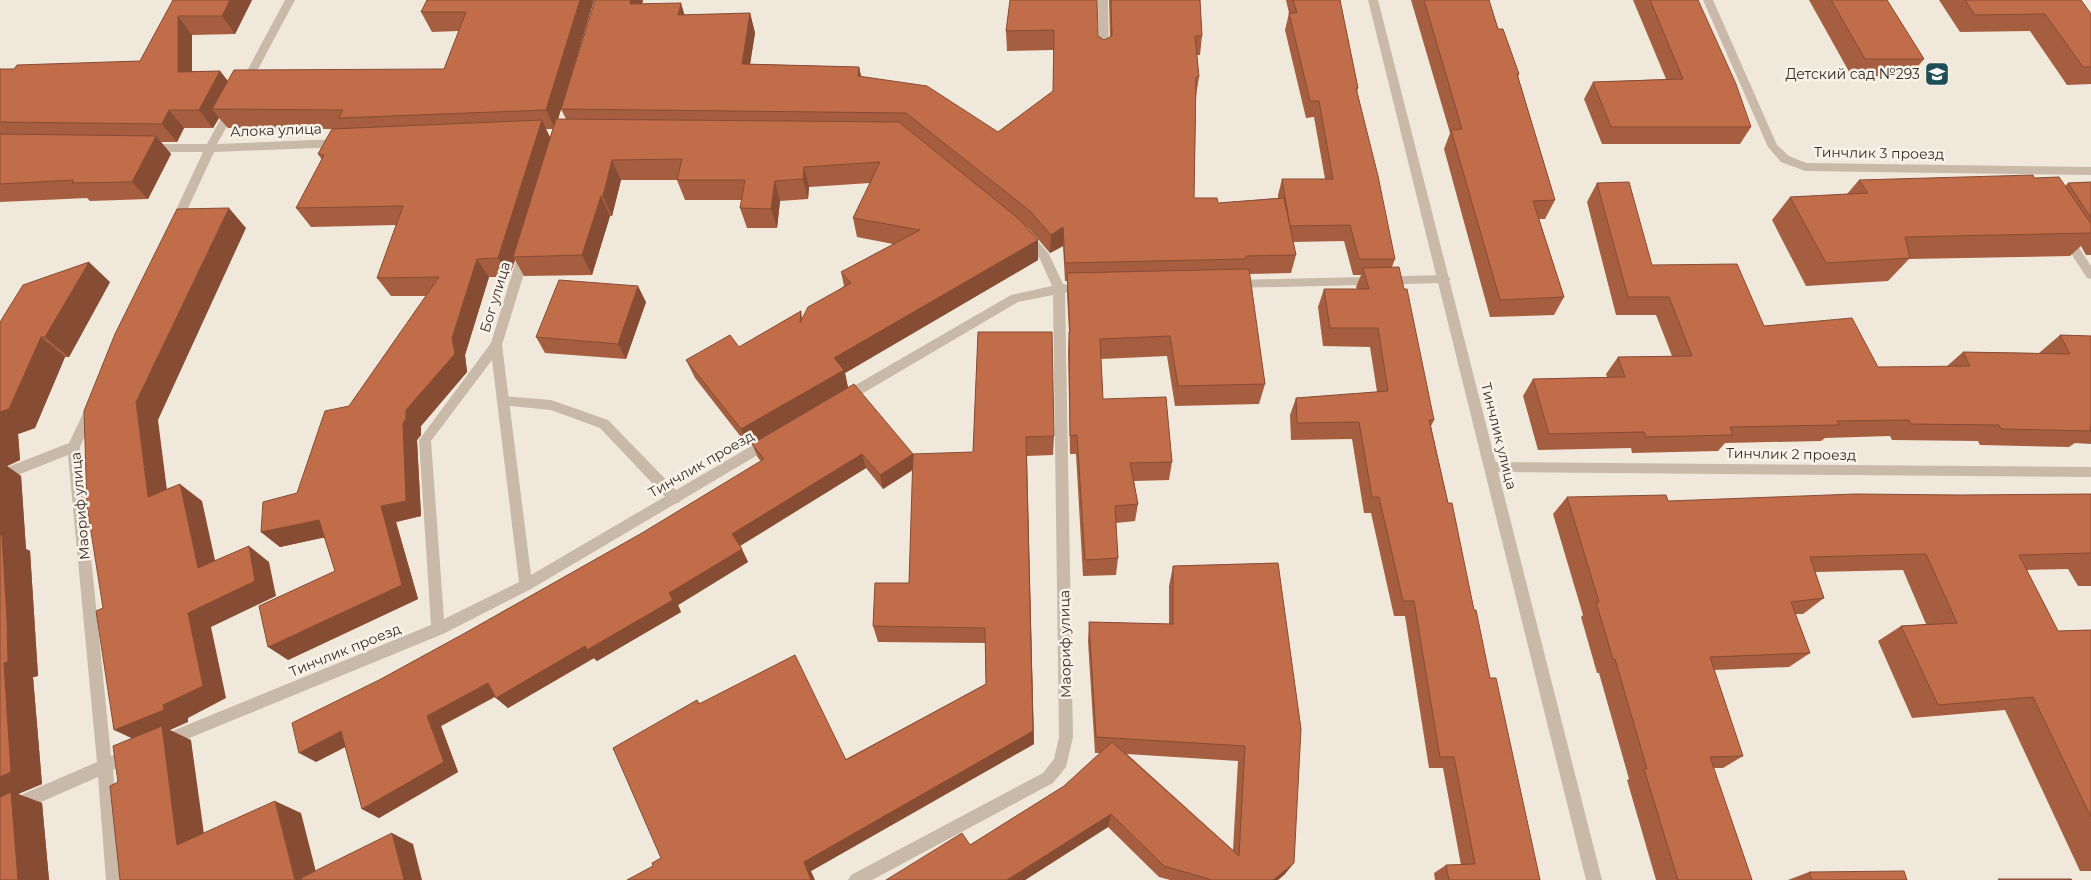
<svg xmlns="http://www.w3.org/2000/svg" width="2091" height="880" viewBox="0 0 2091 880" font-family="Montserrat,sans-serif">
	<rect width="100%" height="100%" fill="#f1e8dc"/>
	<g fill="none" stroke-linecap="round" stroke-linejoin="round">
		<polygon fill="#c9b9a8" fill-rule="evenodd" points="503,396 551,400 608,420 680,494 681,498 680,502 675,504 670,502 600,428 551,410 499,405 497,401 499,397"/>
		<g fill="#c9b9a8" fill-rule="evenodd">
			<polygon points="285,0 295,0 249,86 241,86 240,84"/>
			<polygon points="1098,0 1108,0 1109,55 1104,58 1099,55"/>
			<polygon points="1703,0 1713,0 1777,145 1789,156 1806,163 2091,167 2091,175 1805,171 1781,162 1768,147"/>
			<polygon points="231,106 236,110 217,144 340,139 345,143 340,147 214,152 179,228 171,228 169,225 203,152 150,152 145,148 150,144 207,144 227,107"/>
			<polygon points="1027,232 1031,233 1049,254 1063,284 1070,285 1072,288 1070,291 1065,293 1073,737 1066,767 1053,783 872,880 848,880 851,875 1043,773 1054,759 1059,737 1053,295 1018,302 848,402 840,402 838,398 840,394 1011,295 1052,286 1040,259 1021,236"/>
			<polygon points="2067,234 2071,235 2091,266 2091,279 2087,278 2061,238"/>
			<path d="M524,250L530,254L502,345L531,575L765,438L769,437L773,438L775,442L773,446L531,589L443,634L165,748L160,746L158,741L160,736L431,625L419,440L491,343L518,254ZM492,360L519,582L444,619L431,441Z"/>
			<polygon points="1445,275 1451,279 1445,283 1233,288 1227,284 1233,280"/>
			<polygon points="91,404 95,405 97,409 80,447 111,756 131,748 136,750 138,755 136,760 113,770 122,880 106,880 98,777 0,820 0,804 97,762 68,455 0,482 0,470 69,443 87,405"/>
			<polygon points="1491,462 2091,467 2091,477 1491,472 1487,471 1485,467 1487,463"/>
		</g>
		<polygon fill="#c9b9a8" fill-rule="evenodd" points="1368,0 1378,0 1602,880 1586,880"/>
	</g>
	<g fill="#a65e40" fill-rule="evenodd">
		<path d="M173,0H252L235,34L192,35V71H220L228,81L444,69L459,31L432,32L421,12L427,0H594L561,109L595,0H643L642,4L684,15L750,13L755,33L750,64L859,67L861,76L998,132L1053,91V50L1007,51L1006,31L1010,0L1098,36L1104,40L1110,37L1109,0H1200L1202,36L1200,55H1197L1199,77L1196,96L1194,198L1218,203L1278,198V195L1282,179H1325L1314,117L1306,118L1285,30L1289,13L1286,0H1340L1358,88L1357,92L1395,259L1392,267L1434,420L1431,426L1448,503L1490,678L1540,880H1435L1434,873L1446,865H1461L1443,768H1429L1405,616H1394L1371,513H1364L1352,439L1291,440L1290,415L1296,398L1377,392L1370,347L1323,346L1318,307L1324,289H1357L1356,287L1361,275H1353L1344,241L1293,242L1296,255L1291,273L1249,274L1265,384L1259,404L1175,406L1167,356L1101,359L1103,399L1172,462L1169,480L1134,481L1138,504L1135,521L1116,523L1118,558L1116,575L1083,576L1076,454H1070L1068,352L1069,332L1067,294V281H1065L1063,246L1050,253L1030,230L1025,225L1038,240V260L845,373L848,387L913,454V458L973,452L978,332L1054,436L1053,455L1027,456L1034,744L811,871L653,866L661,858L697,700L700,704L846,759L986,684L985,643L878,642L873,626L909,583L913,470L883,489L866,468L740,546L748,562L678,605L681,612L597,661L594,658L508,708L495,697L441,726L458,772L379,818L362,809L345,747L316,762L381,679L465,633L642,533L761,461L758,458L752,444L748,446L695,378L686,360L739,347L801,311L802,318L844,286L841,272L893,244L857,237L853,218L870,183L809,187L808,199L780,201L777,228H747L740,208L742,200H685L677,180H621L612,216H610L592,275L524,276L515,260L509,277H489L465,355L467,372L421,426V435L417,440L421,516L396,522L418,599L288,660L335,571L324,537L280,547L261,532L297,493L349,406L426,296H391L377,278L396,225L311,227L296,208L322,160L318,154L332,129L228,128L219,118L213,128H184L177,142H161L171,154L148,199L90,201L87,198L0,202V69H14L140,61ZM561,109L566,119H558ZM546,129H553L550,137Z"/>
		<polygon points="1411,0 1489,0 1498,29 1519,74 1518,77 1555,200 1545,219 1539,219 1564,297 1554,315 1490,317 1444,149 1450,133"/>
		<polygon points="1633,0 1698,0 1751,127 1740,144 1602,144 1584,99 1593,82 1666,79"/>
		<polygon points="1809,0 1887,0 1924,59 1910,76 1852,77"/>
		<polygon points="1939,0 2081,0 2091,14 2091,84 2067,85 2030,31 1960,32"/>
		<polygon points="2034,178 2065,186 2068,183 2091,182 2091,255 2086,255 2081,246 2070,256 1909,259 1888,281 1806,286 1772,220 1790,197 1847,194 1859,180"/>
		<polygon points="1597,183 1652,265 1764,326 1878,367 1946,367 1963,352 2039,353 2060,335 2091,336 2091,444 2075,443 2069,447 1980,445 1978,441 1892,440 1890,436 1825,438 1821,441 1725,443 1718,451 1632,453 1631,448 1538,450 1523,396 1533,379 1607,377 1606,374 1618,357 1672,356 1656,315 1616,315 1587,202"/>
		<polygon points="110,282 69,357 65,357 35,428 18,434 20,460 7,466 21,476 26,549 30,551 38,676 33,677 42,784 18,794 42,803 49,880 0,880 0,322"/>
		<polygon points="646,302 626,359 545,353 536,337"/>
		<polygon points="2091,494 2091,586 2078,586 2068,569 2026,570 2058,631 2091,630 2091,871 2080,871 2005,710 1912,718 1878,641 1901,626 1926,624 1903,570 1815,572 1824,598 1803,614 1795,614 1810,653 1789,667 1714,670 1743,756 1723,768 1713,768 1752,880 1656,880 1627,780 1629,779 1599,673 1597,673 1581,617 1583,615 1553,514 1567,497 1668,501"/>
		<path d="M1278,563L1285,874L1278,880H1170L1159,877L1108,827L1025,880H886L970,845L1064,786L1100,753H1095L1088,641L1089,622L1169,624V586L1173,566ZM1127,754L1238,761L1233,850Z"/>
		<polygon points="1809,872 1907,880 1788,880"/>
	</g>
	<g fill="#874c34">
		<polygon points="230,0 252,0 235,34 222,16"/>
		<polygon points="580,0 594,0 555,129 546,110"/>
		<polygon points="631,0 643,0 637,23 630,4"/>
		<polygon points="681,3 687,23 678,15"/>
		<polygon points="750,13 755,33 747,83 742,64"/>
		<polygon points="178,16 192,35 192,90 178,72"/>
		<polygon points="859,67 863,86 858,76"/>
		<polygon points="220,71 234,90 212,109 219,118 213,128 199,110"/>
		<polygon points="169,110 184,128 177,142 162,124"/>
		<polygon points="542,120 551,140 513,257 515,260 509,277 498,258"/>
		<polygon points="156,136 171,154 148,199 132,182"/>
		<polygon points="612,160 621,180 612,216 603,196"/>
		<polygon points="804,167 809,187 808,199 803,179"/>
		<polygon points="775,181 780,201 777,228 771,209"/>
		<polygon points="601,196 610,216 592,275 582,255"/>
		<polygon points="229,208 246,228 158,420 170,514 148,497 136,402"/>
		<polygon points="1063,227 1063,246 1050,253 1051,235"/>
		<polygon points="1038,240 1038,260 845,373 848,388 748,446 741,429 834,358"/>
		<polygon points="477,259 489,277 465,355 467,372 421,426 421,435 417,440 421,516 396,522 418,599 288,660 268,647 402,585 381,506 406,410 452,338"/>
		<polygon points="89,262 110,282 69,357 45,337"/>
		<polygon points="638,286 646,302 626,359 618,344"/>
		<polygon points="41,337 65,357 35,428 18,434 20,460 7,466 21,476 26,549 30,551 38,676 33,677 42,784 18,794 42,803 49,880 18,880 0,802 0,777 4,663 0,537 0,412"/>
		<polygon points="1026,437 1034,744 811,871 815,880 811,880 804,862 1033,731"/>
		<polygon points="862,454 866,468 738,547 732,534"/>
		<polygon points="913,454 915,468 883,489 880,475"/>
		<polygon points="180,484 202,501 220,583 198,568"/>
		<polygon points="319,520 336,535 280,547 261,532"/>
		<polygon points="249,546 269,562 276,596 211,627 226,698 188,718 188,722 170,730 191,740 207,856 177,845 140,742 114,730 163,705 188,613"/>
		<polygon points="742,549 748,562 678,605 681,612 597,661 594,658 508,708 496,698"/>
		<polygon points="488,683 501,693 441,726 458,772 379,818 362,809 427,716"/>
		<polygon points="341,731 357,741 316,762 299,753"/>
		<polygon points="275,801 301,813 318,880 295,880"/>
		<polygon points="1111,814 1108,827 1025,880 1007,880"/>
		<polygon points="392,833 413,844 422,880 404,880"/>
		<polygon points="1294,863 1285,874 1278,880 1273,880"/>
	</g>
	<g fill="#c16d4a" stroke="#874c34">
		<polygon points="173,0 230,0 222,16 178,16 178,72 220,71 199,110 169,110 162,124 0,122 0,69 14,69 17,65 140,61"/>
		<polygon points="427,0 580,0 546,110 339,118 343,110 212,109 234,70 444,69 466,12 421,12"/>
		<polygon points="595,0 631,0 630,4 681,3 678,15 750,13 742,64 859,67 858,76 927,86 998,132 1053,91 1054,30 1006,31 1010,0 1097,0 1098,36 1104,40 1112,36 1111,0 1200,0 1202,36 1195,36 1199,77 1196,77 1194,198 1217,198 1218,203 1284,198 1296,255 1246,256 1246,259 1065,263 1063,227 1051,235 1030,211 906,113 561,109"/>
		<polygon points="1293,0 1340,0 1358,88 1356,88 1378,176 1395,259 1359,259 1350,225 1290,226 1282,179 1333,179 1319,101 1310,101 1289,13 1297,13"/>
		<polygon points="1424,0 1489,0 1498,29 1503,29 1519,74 1517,74 1555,200 1533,201 1564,297 1500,300 1451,130 1462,129"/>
		<polygon points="1650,0 1698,0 1736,84 1751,127 1611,127 1593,82 1683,79"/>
		<polygon points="1831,0 1887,0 1924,59 1865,59"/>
		<polygon points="1965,0 2081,0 2091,14 2091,67 2083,67 2045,14 1975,15"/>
		<polygon points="556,119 899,122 1019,219 1038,240 834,358 844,370 741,429 686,360 730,335 739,347 801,311 800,323 808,307 851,283 841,272 920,230 853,218 880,162 804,167 803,179 775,181 771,209 740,208 745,180 677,180 682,159 612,160 603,196 601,196 582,255 513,257"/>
		<polygon points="542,120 498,258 477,259 452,338 455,354 406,410 406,418 403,424 406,501 381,506 402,585 268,647 259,606 335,571 319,520 261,532 263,502 297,493 325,411 349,406 439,277 377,278 403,206 296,208 324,155 318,154 332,129"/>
		<polygon points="0,134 156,136 132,182 72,183 74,180 0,184"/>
		<polygon points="2033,175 2034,178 2059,177 2091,224 2091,233 1905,237 1910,258 1826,263 1790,197 1868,193 1859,180"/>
		<polygon points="1629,182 1652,265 1737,264 1764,326 1852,318 1878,367 1970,366 1963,352 2070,354 2060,335 2091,336 2091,427 2090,427 2091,431 2001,429 1999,425 1911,424 1909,420 1837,421 1839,425 1730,427 1733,435 1646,437 1644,432 1549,434 1533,379 1625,377 1618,357 1692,356 1669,297 1628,297 1597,183"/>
		<polygon points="2091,182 2091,218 2068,183"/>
		<polygon points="229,208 136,402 148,497 180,484 198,568 249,546 255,581 188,613 203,686 163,705 164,710 114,730 96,611 103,608 87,506 84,411 115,334 177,209"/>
		<polygon points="89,262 45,337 41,337 9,409 0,412 0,322 23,285"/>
		<polygon points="1399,267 1404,289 1407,289 1434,420 1429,420 1448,503 1452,503 1474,610 1476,610 1490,678 1496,678 1540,880 1449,880 1446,865 1475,864 1454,757 1440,757 1414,601 1403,601 1379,497 1372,497 1359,422 1297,423 1296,398 1388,391 1378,328 1330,328 1324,289 1369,289 1363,268"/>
		<polygon points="1249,269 1265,384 1178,386 1170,336 1100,339 1103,399 1166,397 1172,462 1130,463 1138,504 1115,506 1118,558 1085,560 1077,435 1070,436 1069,332 1070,332 1067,273"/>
		<polygon points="559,280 638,286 618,344 536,337"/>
		<polygon points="978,332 1052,332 1054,436 1026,437 1033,731 804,862 811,880 627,880 653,866 652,863 661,858 613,748 697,700 699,704 795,655 846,760 986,684 985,628 873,626 875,583 909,583 913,454 973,452"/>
		<polygon points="854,384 913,454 880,475 862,454 732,534 742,549 669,593 673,600 587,650 585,646 496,698 488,683 427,716 444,762 362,809 341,731 299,753 292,723 381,679 465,633 642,533 764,459 752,444"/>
		<polygon points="1855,494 1960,495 2091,494 2091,553 2019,555 2058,631 2091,630 2091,817 2033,697 1938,705 1901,626 1957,623 1926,554 1810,557 1824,598 1791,602 1810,653 1710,657 1743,756 1710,757 1752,880 1678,880 1644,769 1647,769 1615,659 1613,659 1596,602 1599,602 1567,497 1666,495 1668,501"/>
		<polygon points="0,535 2,535 7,620 8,662 4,663 11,772 0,777"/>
		<polygon points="1278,563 1301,729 1294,863 1273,880 1212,880 1164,866 1111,814 1007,880 886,880 962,833 970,845 1064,786 1112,742 1239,856 1245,746 1096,737 1089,622 1173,624 1173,566"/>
		<polygon points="162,726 177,845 275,801 295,880 120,880 110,786 118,782 113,746"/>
		<polygon points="11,792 18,880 0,880 0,797"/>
		<polygon points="392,833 404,880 302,880 301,878"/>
		<polygon points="1904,871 1907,880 1812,880 1809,872"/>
		<polygon points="1998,879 2071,879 2072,880 1999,880"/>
	</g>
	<defs>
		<symbol id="school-square" viewBox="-11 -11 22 22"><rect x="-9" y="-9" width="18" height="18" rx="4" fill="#1f4f56" stroke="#f9f2e8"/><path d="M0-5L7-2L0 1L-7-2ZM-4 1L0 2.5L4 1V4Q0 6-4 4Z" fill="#fff"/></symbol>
	</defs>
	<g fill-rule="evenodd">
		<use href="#school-square" x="1923" y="60" width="28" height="28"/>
	</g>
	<g text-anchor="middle" stroke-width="5" stroke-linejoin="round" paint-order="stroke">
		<g font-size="14" fill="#362d28" stroke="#f9f2e8" text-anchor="end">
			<text x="1920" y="79">Детский сад №293</text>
		</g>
		<g font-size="14" fill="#362d28" stroke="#f9f2e8">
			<text transform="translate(276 130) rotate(-2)" y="5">Алока улица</text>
			<text transform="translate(1879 153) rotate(1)" y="5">Тинчлик 3 проезд</text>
			<text transform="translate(495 297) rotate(-73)" y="5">Бог улица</text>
			<text transform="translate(1499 436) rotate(76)" y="5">Тинчлик улица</text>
			<text transform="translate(1791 454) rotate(1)" y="5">Тинчлик 2 проезд</text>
			<text transform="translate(701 464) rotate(-30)" y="5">Тинчлик проезд</text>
			<text transform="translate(80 506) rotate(-95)" y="5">Маориф улица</text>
			<text transform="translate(1065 644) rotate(-91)" y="5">Маориф улица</text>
			<text transform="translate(345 650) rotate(-22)" y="5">Тинчлик проезд</text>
		</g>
	</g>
</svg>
